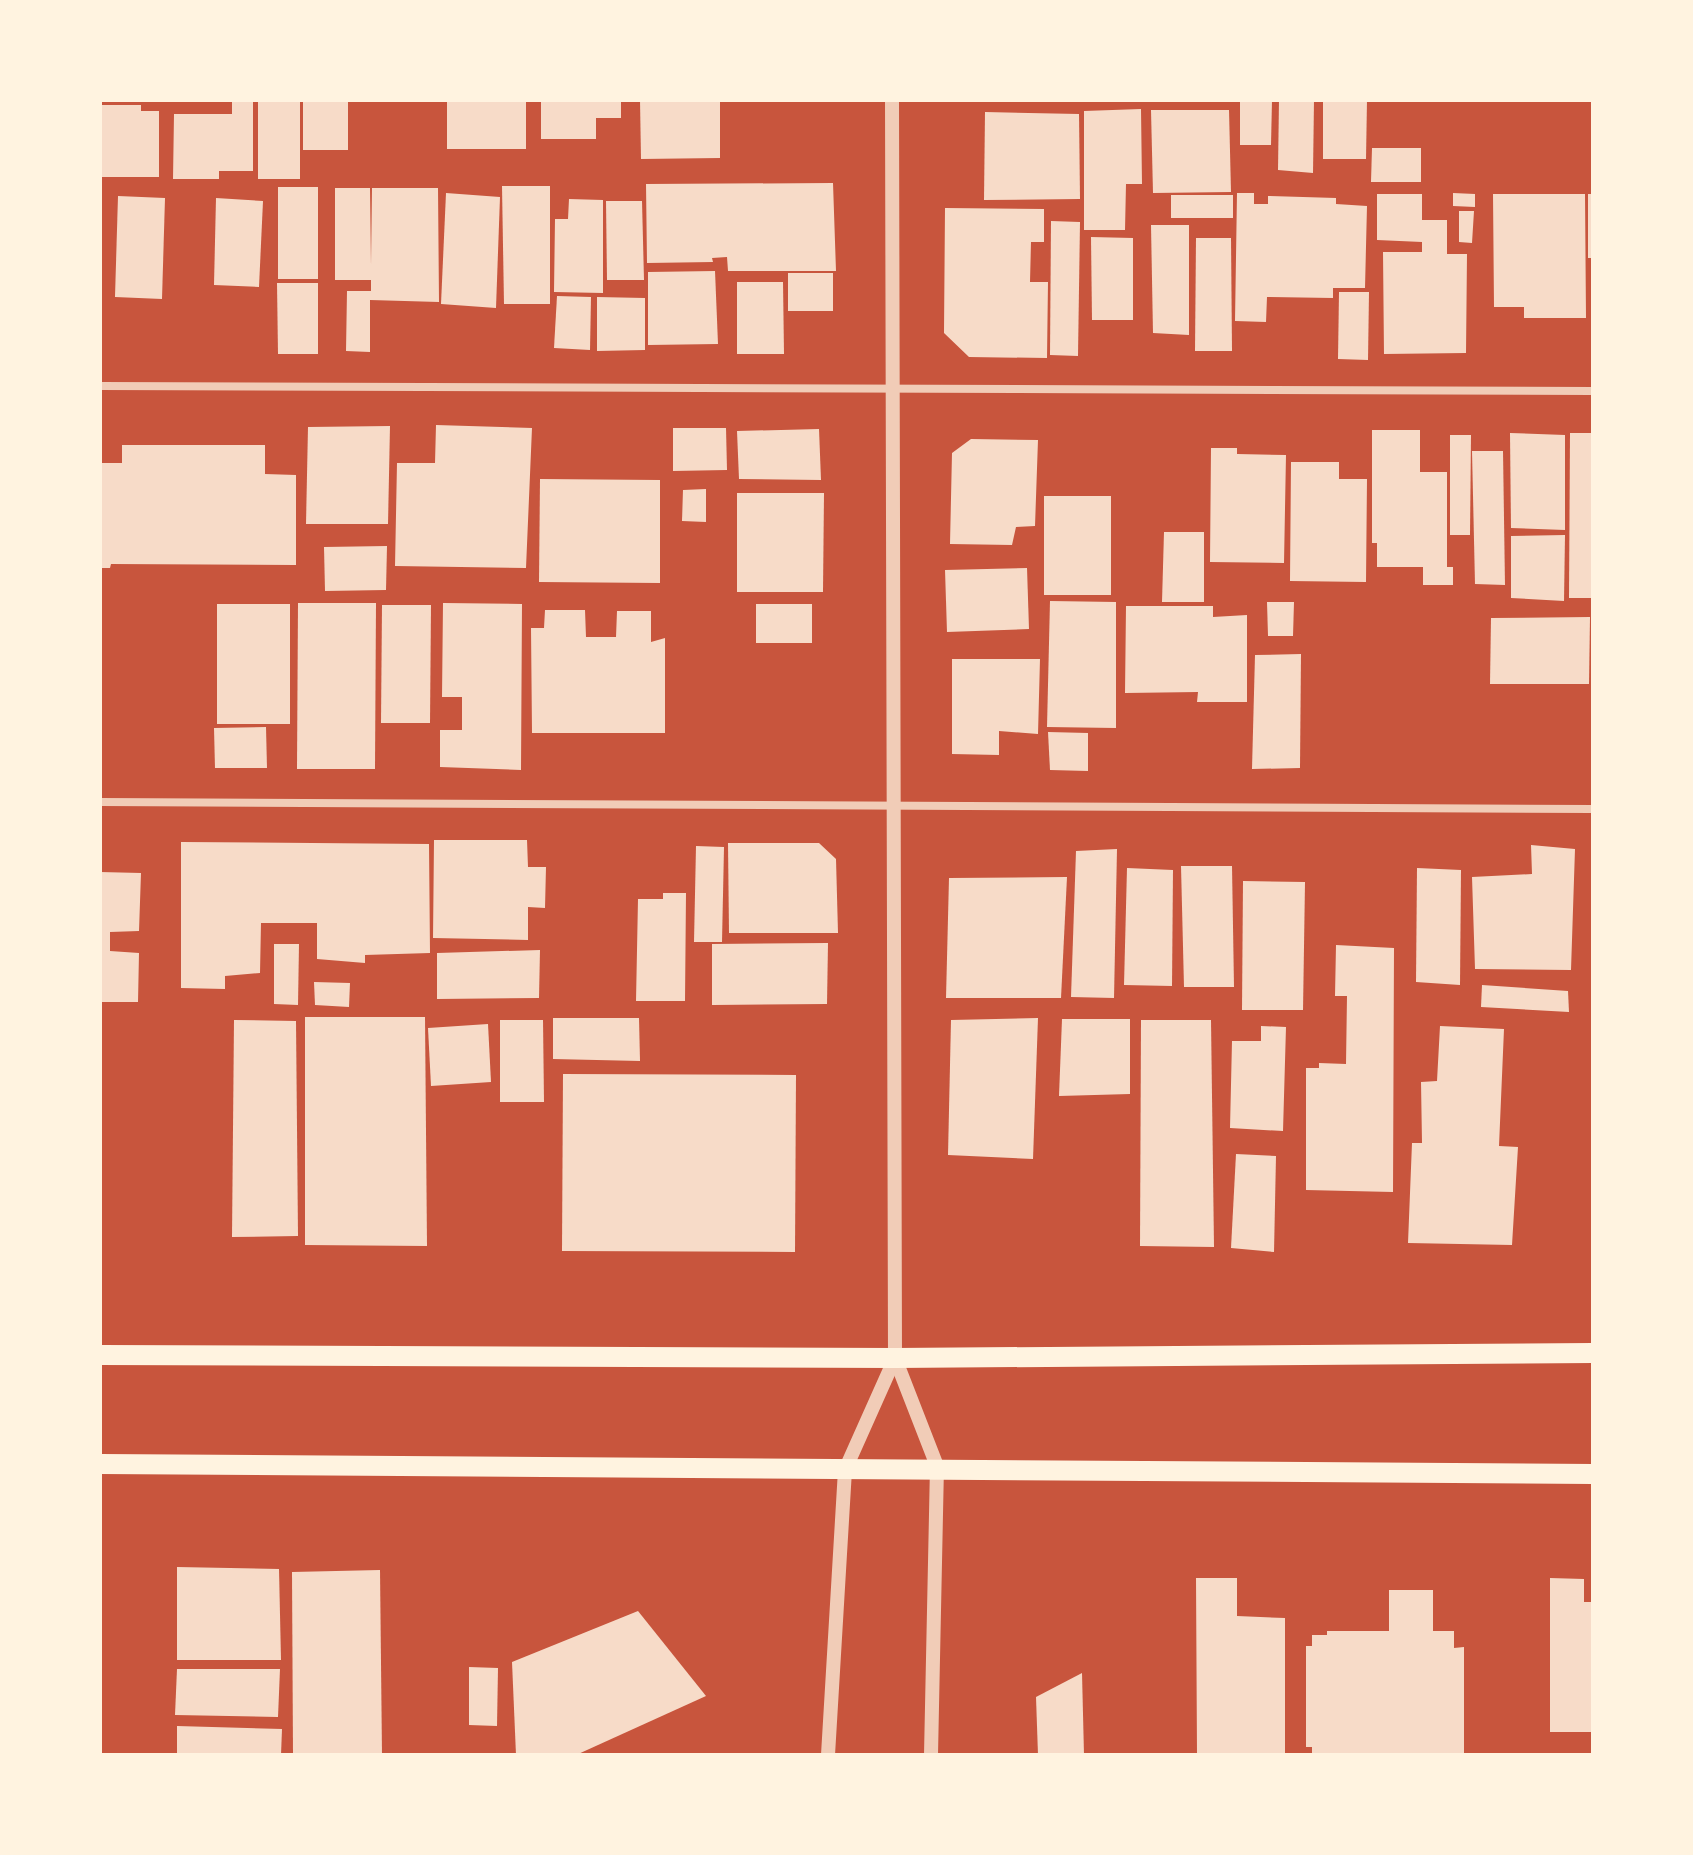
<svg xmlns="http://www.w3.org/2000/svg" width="1693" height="1855" viewBox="0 0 1693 1855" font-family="'Roboto Condensed',sans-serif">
	<rect width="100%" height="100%" fill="#c8553d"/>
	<g fill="#f7dbc8">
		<polygon points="232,100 253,100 253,171 219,171 219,179 173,179 174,114 232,114"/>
		<rect x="258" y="100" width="42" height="79"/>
		<rect x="303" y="100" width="45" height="50"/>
		<rect x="447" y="100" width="79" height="49"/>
		<polygon points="541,100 621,100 621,118 596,118 596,139 541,139"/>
		<polygon points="640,100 720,100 720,158 641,159"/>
		<polygon points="1240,100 1272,100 1271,145 1240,145"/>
		<polygon points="1279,100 1314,100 1313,173 1278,170"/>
		<polygon points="1323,100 1367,100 1366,159 1323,159"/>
		<polygon points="100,105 141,105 141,111 159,111 159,177 100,177"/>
		<polygon points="1141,109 1142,184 1126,184 1125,230 1084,230 1084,111"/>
		<polygon points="1151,110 1229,110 1231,192 1153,193"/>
		<polygon points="985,112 1079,114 1080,199 984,200"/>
		<polygon points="1372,148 1421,148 1421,182 1371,182"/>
		<polygon points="833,183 836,271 728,271 727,257 712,258 713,262 647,263 646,184"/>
		<polygon points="502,186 550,186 550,304 504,304"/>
		<rect x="278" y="187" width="40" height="92"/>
		<polygon points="335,188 370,188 371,265 372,188 438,188 439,302 370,300 370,352 346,351 347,291 371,291 371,280 335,280"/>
		<polygon points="446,193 500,197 496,308 441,304"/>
		<polygon points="1237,193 1254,193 1254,204 1268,204 1268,196 1336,198 1336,204 1367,206 1365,288 1333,288 1333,298 1267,297 1266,322 1235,321"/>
		<polygon points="1453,193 1475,194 1475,207 1453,206"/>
		<polygon points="1377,194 1422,194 1422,220 1447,220 1447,254 1467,254 1466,353 1384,354 1383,252 1422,252 1422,242 1377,240"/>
		<polygon points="1493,194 1585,194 1586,318 1524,318 1524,307 1494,307"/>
		<rect x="1588" y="194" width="5" height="64"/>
		<rect x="1171" y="195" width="62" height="23"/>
		<polygon points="118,196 165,198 162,299 115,297"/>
		<polygon points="216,198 263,201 259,287 214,285"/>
		<polygon points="569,199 603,200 603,293 554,292 555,219 568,219"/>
		<polygon points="606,201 642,201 644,280 607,280"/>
		<polygon points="945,208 1044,209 1044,242 1031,242 1030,282 1048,282 1047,358 969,357 944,333"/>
		<polygon points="1459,211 1474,211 1472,243 1459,242"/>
		<polygon points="1051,221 1080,222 1078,356 1050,355"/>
		<polygon points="1151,225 1189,225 1189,335 1153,333"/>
		<polygon points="1091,237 1133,238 1133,320 1092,320"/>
		<polygon points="1196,238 1231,238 1232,351 1195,351"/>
		<polygon points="715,271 718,344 648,345 648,272"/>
		<rect x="788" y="273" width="45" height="38"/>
		<polygon points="737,282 783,282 784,354 737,354"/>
		<polygon points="277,283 318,283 318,354 278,354"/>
		<polygon points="1339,292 1369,292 1368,360 1338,359"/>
		<polygon points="557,296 591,297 590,350 554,348"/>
		<polygon points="597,297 645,298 645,350 597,351"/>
		<polygon points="436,425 532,428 526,568 395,566 397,463 435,463"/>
		<polygon points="390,426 388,524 306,524 308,427"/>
		<polygon points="673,428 726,428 727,470 673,471"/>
		<polygon points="819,429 821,480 739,479 737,431"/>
		<polygon points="1372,430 1420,430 1420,472 1447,472 1447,567 1453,567 1453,585 1423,585 1423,567 1377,567 1377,543 1372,543"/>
		<polygon points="1510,433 1565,435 1565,530 1511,528"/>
		<polygon points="1570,433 1593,433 1593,598 1569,598"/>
		<polygon points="1450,435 1471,435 1470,535 1450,535"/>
		<polygon points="971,439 1038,440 1035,526 1016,527 1012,545 950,544 952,453"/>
		<polygon points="122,445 265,445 265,474 296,475 296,565 111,564 110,568 100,568 100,463 122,463"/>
		<polygon points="1211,448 1237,448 1237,454 1286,455 1284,563 1210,562"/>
		<polygon points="1472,451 1503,451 1505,585 1475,584"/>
		<polygon points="1291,462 1339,462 1339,479 1367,479 1366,582 1290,581"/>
		<polygon points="540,479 660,480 660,583 539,582"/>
		<polygon points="706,489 706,522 682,521 683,490"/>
		<polygon points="737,493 824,493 823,592 737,592"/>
		<rect x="1044" y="496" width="67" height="99"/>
		<polygon points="1164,532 1204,532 1204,602 1162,602"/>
		<polygon points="1565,535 1564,601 1511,598 1511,536"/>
		<polygon points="387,546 386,590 325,591 324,547"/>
		<polygon points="1027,568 1029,629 947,632 945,570"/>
		<polygon points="1050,601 1116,602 1116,728 1047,727"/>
		<polygon points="1267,602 1294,602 1293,636 1268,636"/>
		<polygon points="298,603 376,603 375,769 297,769"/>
		<polygon points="443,603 522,604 521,770 440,767 440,730 462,730 462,697 442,697"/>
		<rect x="217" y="604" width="73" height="120"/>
		<rect x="756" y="604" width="56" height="39"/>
		<polygon points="382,605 431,605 430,723 381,723"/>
		<polygon points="1126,606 1213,606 1213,617 1247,615 1247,702 1197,702 1198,692 1125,693"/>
		<polygon points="545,610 585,610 586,637 616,637 617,611 651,611 651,642 665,638 665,733 532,733 531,628 544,628"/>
		<polygon points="1590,617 1589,684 1490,684 1491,618"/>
		<polygon points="1301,654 1300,768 1252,769 1255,655"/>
		<polygon points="952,659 1040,659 1038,734 999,731 999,755 952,754"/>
		<polygon points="266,727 267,768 215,768 214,728"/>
		<polygon points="1048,732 1088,733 1088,771 1050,770"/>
		<polygon points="434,840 527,840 528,867 546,867 545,908 528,907 528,940 433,938"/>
		<polygon points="181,842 429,844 430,953 365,955 365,963 317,959 317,923 261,923 260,973 225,976 225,989 181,988"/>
		<polygon points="728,843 819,843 836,859 838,933 729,933"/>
		<polygon points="1531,845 1575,849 1571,970 1475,969 1472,877 1532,874"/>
		<polygon points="696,846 724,847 722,942 694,942"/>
		<polygon points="1117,849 1114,998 1071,997 1076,851"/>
		<polygon points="1181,866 1232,866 1234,987 1184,987"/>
		<polygon points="1127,868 1173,870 1172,986 1124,985"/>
		<polygon points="1417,868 1461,870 1460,985 1416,982"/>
		<polygon points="100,872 141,873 139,931 110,932 110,951 139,953 138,1002 100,1002"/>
		<polygon points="1067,877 1061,998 946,998 949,878"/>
		<polygon points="1243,881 1305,882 1303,1010 1242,1010"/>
		<polygon points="663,893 686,893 685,1001 636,1001 638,899 663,899"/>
		<polygon points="828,943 827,1004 712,1005 712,944"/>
		<polygon points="274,944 299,944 298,1005 274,1004"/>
		<polygon points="1336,945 1394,948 1393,1192 1306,1190 1306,1068 1319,1068 1319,1063 1346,1064 1347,996 1335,996"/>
		<polygon points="540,950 539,998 437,999 437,953"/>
		<polygon points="314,982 350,983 349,1007 315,1005"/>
		<polygon points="1482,985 1568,991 1569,1012 1481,1007"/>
		<polygon points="305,1017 425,1017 427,1246 305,1245"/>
		<polygon points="553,1018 639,1018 640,1061 553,1059"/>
		<polygon points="1038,1018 1033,1159 948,1155 951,1020"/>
		<polygon points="1062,1019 1130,1019 1130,1094 1059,1096"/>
		<polygon points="234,1020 296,1021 298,1236 232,1237"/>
		<polygon points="500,1020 543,1020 544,1102 500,1102"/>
		<polygon points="1141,1020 1211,1020 1214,1247 1140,1246"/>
		<polygon points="488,1024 491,1082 431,1086 428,1028"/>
		<polygon points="1261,1026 1286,1027 1283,1131 1230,1128 1232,1041 1261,1041"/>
		<polygon points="1440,1026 1504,1029 1499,1146 1518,1147 1512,1245 1408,1243 1412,1143 1422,1143 1421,1082 1437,1081"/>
		<polygon points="563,1074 796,1075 795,1252 562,1251"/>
		<polygon points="1236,1154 1276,1156 1274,1252 1231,1248"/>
		<polygon points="177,1567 279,1569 281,1660 177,1660"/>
		<polygon points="380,1570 382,1755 293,1755 292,1572"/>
		<polygon points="1196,1578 1237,1578 1237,1616 1285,1618 1285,1755 1197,1755"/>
		<polygon points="1550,1578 1584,1579 1584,1602 1593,1602 1593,1732 1550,1732"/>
		<polygon points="1389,1590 1433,1590 1433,1631 1454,1631 1454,1648 1464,1647 1464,1755 1312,1755 1312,1747 1306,1747 1306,1646 1312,1646 1312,1635 1327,1635 1327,1631 1389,1631"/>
		<polygon points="638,1611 706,1696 576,1755 516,1755 512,1662"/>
		<polygon points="469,1667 498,1668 497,1726 469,1725"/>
		<polygon points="177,1669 280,1669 278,1717 175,1715"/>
		<polygon points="1082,1673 1084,1755 1038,1755 1036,1697"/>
		<polygon points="177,1726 282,1729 281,1755 177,1755"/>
	</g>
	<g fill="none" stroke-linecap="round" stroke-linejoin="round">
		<g stroke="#f1ccb7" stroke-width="8">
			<polyline points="100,386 1593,391"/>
			<polyline points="100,802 1593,809"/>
		</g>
		<g stroke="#f1ccb7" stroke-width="14">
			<polyline points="892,100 895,1358 937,1466 931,1755"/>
			<polyline points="828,1755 845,1470 895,1358"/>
		</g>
		<g stroke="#fff3e0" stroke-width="20">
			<polyline points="100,1355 895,1358 1593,1353"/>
			<polyline points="100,1464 1593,1474"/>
		</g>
	</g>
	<rect width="1693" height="1855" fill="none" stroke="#fff3e0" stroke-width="204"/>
</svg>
